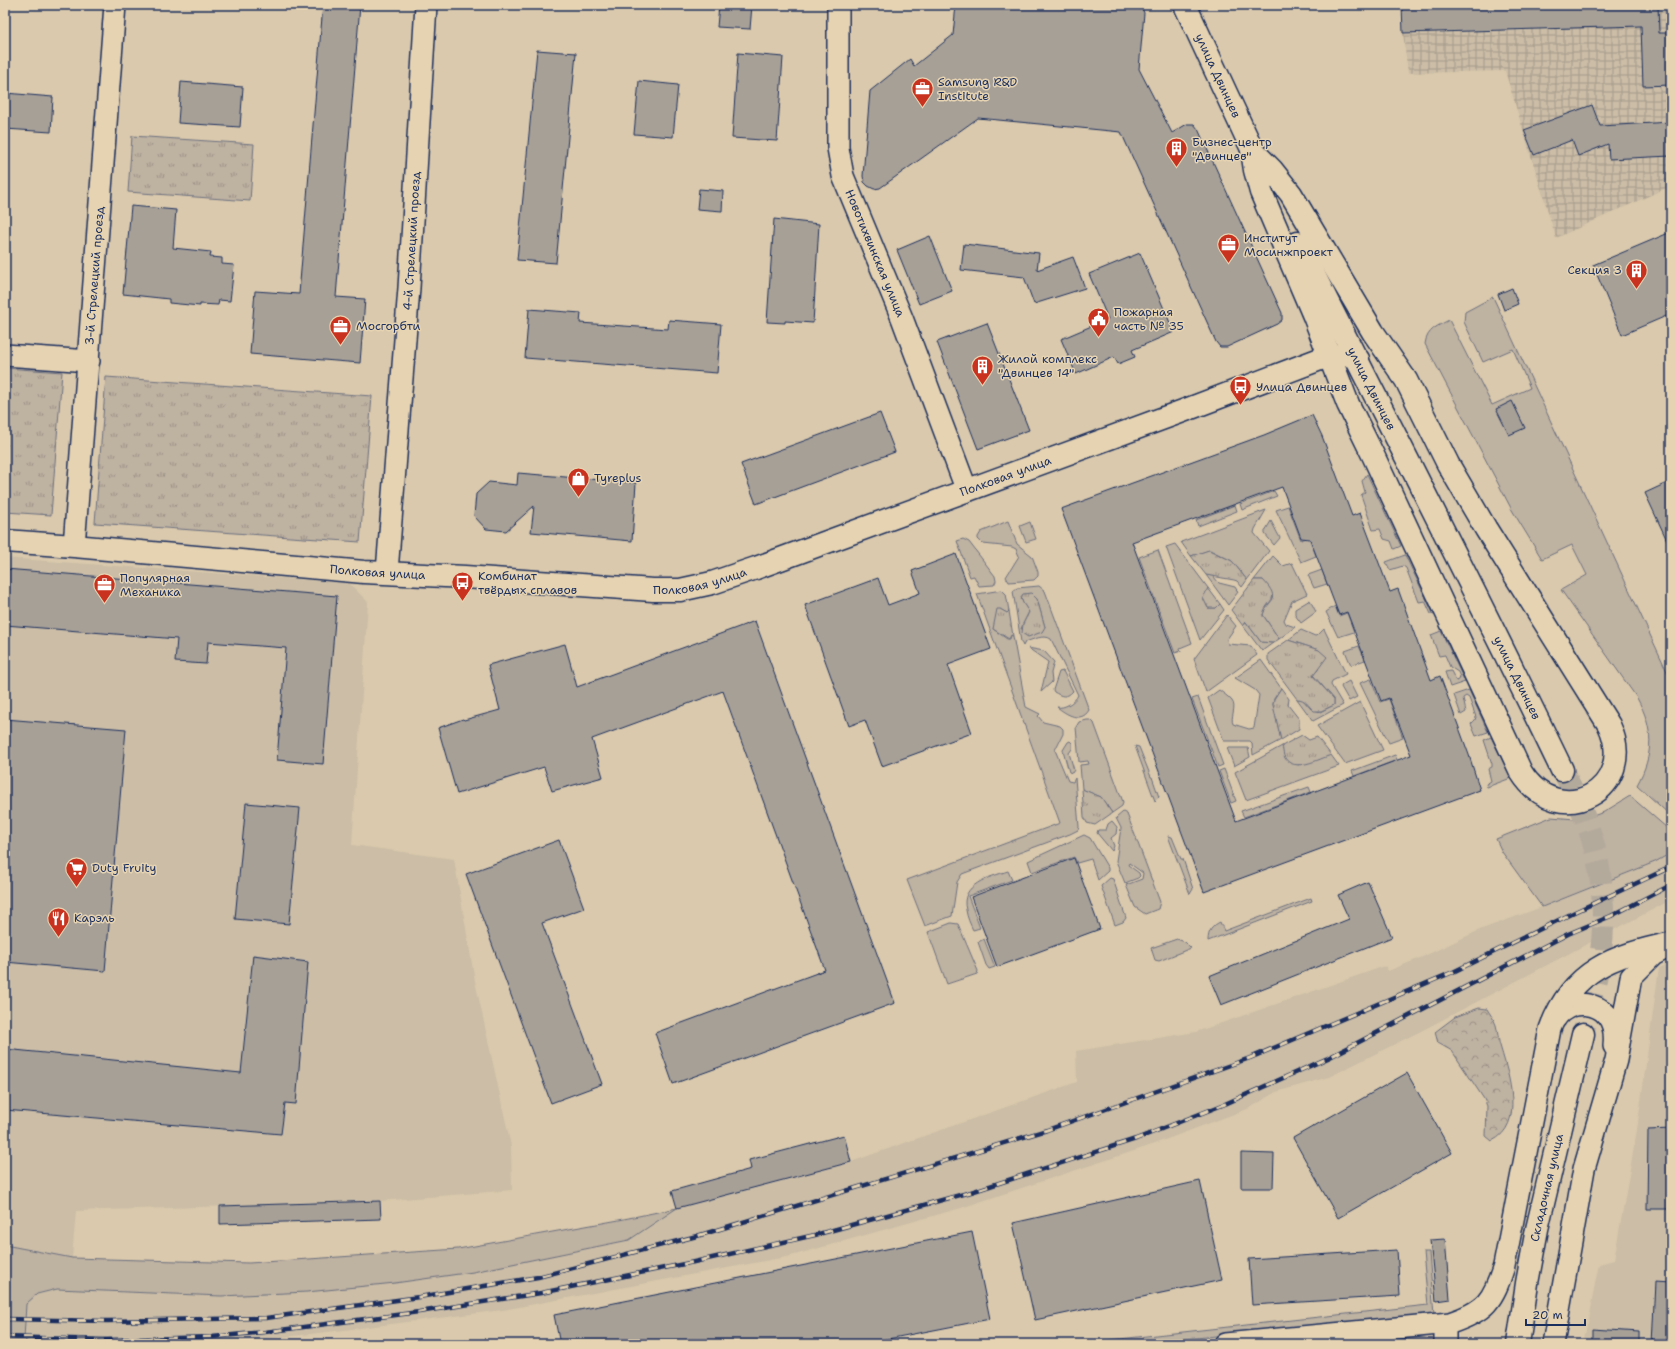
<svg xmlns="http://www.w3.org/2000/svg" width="1676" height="1349" viewBox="0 0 1676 1349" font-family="'Shantell Sans',sans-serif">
	<defs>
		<pattern id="industrial-grid" width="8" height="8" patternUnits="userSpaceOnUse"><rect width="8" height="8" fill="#cbbda6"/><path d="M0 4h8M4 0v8" fill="none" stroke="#a49a8a"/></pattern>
		<pattern id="forest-crowns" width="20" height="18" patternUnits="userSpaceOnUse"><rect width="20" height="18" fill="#beb2a1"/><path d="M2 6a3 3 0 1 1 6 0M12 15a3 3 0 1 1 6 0" fill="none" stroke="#9a9186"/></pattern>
		<pattern id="park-tufts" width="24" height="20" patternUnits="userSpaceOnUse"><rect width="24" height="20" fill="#beb2a1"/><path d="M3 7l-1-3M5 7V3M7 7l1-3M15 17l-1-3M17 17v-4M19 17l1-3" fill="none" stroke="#9a9186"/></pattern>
	</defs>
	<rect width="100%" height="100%" fill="#dac9ac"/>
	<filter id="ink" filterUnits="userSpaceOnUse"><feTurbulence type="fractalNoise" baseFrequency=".025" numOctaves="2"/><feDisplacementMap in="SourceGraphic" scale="8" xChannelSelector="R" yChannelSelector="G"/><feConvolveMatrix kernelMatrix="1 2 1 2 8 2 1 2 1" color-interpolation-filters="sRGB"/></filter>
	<g filter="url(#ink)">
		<g fill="#cbbda6">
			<polygon points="5,558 349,583 368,602 352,845 454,859 475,981 511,1146 512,1190 380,1201 76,1211 72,1258 5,1245"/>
			<polygon points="1671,853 1671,900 1423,1030 1329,1077 1276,1092 1250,1108 1146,1147 961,1208 791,1256 503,1310 336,1331 223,1344 30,1344 24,1339 26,1303 37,1294 57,1289 221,1296 567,1253 629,1240 677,1208 851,1162 1077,1082 1076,1051 1196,1032 1385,966 1388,971 1418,959 1482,929 1542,907 1655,862"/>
			<polygon points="1671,963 1671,1344 1583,1344 1599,1264 1614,1260 1637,1130 1659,968"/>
		</g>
		<polygon fill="url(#industrial-grid)" points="1402,5 1671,5 1671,186 1556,238 1505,71 1408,73 1403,33"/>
		<g fill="#beb2a1" stroke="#6c7080" fill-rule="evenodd">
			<path d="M1493,297L1671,680V816L1637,785C1654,754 1654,729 1637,698L1561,590L1587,575L1572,545L1542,559L1512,510L1425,344C1427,329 1438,326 1449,320L1492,405L1530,388L1513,349L1483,362L1464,322L1465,312Z"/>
			<polygon points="1367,474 1401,546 1394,549 1391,541 1384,539 1380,529 1373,530 1361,495 1365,492 1362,481"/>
			<polygon points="1274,491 1277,496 1242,510 1240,504"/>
			<polygon points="1235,505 1237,511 1198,526 1196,520"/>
			<polygon points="1288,506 1301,540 1309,537 1316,556 1301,562 1276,510"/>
			<polygon points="1266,510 1255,529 1254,533 1269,551 1247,580 1232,561 1210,550 1191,556 1181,542"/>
			<polygon points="1008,521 1017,544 1032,556 1038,572 1038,576 1034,580 1009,582 1006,577 1019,556 1016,549 1012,547 983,544 978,539 978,537 981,532"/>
			<polygon points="1271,521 1280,538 1274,545 1265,534 1265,531"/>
			<polygon points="1030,522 1036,539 1026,542 1020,526"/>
			<polygon points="963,539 969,542 995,576 996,581 994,585 979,586 974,576 970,577 957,541"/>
			<polygon points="1175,544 1208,588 1204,599 1208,608 1216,608 1220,604 1224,610 1200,640 1166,547"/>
			<polygon points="1158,550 1192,643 1180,648 1181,651 1175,653 1139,557"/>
			<polygon points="1405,555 1434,615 1431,614 1425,601 1419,602 1406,568 1403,566 1390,570 1386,562"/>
			<polygon points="1273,556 1283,566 1292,563 1307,594 1292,601 1284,620 1286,624 1295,627 1279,639 1263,615 1265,609 1273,599 1263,580 1254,580"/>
			<polygon points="1322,570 1327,584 1314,588 1308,575"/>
			<polygon points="1206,575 1213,576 1219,583 1235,587 1238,592 1228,605"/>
			<path d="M1039,586L1045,591L1089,710C1081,724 1066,714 1057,707C1064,709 1075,702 1078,695L1051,639C1044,634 1032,640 1025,642L1023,646L1021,642L1013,591L1017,588ZM1021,599H1037L1045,627L1021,629L1023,624L1029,612Z"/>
			<polygon points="1002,590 1006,594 1009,611 1007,613 1000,609 993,629 1007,639 1010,639 1011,635 1013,636 1026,707 1040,714 1038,716 1043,722 1060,726 1063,729 1063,734 1055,750 1068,781 1073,782 1075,778 1079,827 1078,830 1070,834 962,874 957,882 952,916 925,926 907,880 1060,823 977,594"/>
			<polygon points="1310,600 1316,612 1301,623 1295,615 1295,609"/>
			<polygon points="1335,606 1339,616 1347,613 1354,632 1338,637 1326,612"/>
			<polygon points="1227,615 1236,626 1227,639 1228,644 1251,646 1257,655 1206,692 1194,659"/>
			<polygon points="1246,622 1261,642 1273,643 1262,651 1243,626"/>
			<polygon points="1324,629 1346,674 1332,681 1331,685 1343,705 1313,721 1297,699 1302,699 1311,709 1320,712 1334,705 1334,699 1313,675 1318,670 1319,650 1288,640 1301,630 1315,636 1318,635"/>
			<polygon points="1441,631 1465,682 1450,687 1445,672 1451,671 1456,681 1459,680 1460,677 1458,672 1450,667 1445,655 1439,656 1431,635"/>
			<polygon points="1359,646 1365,660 1351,665 1345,651"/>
			<polygon points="1028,648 1044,651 1054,662 1051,673 1052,682 1041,692 1048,662"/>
			<path d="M1261,660L1281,688L1274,699L1273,704L1281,740L1253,755L1252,743L1250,741H1224L1208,698L1219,690C1223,693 1229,697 1232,701C1237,707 1230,717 1233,724L1249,729L1254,728L1259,695L1255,690L1235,678Z"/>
			<path d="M1063,671L1073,691C1066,699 1061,696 1054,692L1053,690L1059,672Z"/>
			<polygon points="1371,679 1380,702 1389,699 1403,738 1389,743 1360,683"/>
			<polygon points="1349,681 1357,697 1349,701 1341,687 1342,685"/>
			<polygon points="1469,690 1488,732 1476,736 1471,724 1475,720 1476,717 1469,698 1466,696 1463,698 1466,712 1461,715 1454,695"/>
			<polygon points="1198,697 1223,765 1218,767 1192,699"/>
			<polygon points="1360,702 1383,750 1345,764 1317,726"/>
			<polygon points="1087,720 1091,720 1094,723 1123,802 1122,806 1112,813 1101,797 1082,789 1080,765 1089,764 1088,761 1079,762 1076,727 1079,722"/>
			<polygon points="1491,737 1511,778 1487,787 1486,784 1491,781 1488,769 1492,767 1492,764 1484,740"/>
			<polygon points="1070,741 1072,743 1072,749 1069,753 1074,770 1072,773 1069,772 1063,750 1068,742"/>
			<polygon points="1135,746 1139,747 1151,777 1152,777 1159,797 1155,801"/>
			<polygon points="1282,746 1286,758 1298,765 1331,755 1339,766 1246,800 1235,772"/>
			<polygon points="1227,748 1248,748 1250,757 1234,766"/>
			<polygon points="1395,755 1397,760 1354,776 1352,771"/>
			<polygon points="1224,769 1236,801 1231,803 1219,771"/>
			<polygon points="1309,787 1311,792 1244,817 1241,811"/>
			<polygon points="1630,796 1667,828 1671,838 1671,853 1655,862 1542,907 1502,852 1496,839 1551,817 1575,819 1590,817 1604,812"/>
			<polygon points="1123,812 1127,814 1160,902 1158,909 1145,914 1135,907 1126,885 1142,879 1143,873 1129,863 1128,865 1139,873 1140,876 1138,878 1125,883 1116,861 1121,828 1116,818"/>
			<polygon points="1112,821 1117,827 1116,834 1111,838 1114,846 1112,851 1097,833 1098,830 1106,830 1108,824"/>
			<polygon points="1084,835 1090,838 1108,868 1108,871 1098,880 1091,859 1077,863 1074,857 1032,872 1028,861"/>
			<polygon points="1168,836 1172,837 1181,859 1183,859 1193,889 1190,894"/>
			<path d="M1008,871L1012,880L968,896L980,928L973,930C970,924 967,917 966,910C959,884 990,877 1008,871Z"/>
			<polygon points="1110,878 1113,879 1126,918 1123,922 1115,925 1101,886"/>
			<path d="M1311,898L1312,901L1208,941C1208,931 1212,926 1220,922L1224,931Z"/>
			<polygon points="951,923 958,924 978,971 977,974 947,984 928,932"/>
			<polygon points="984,939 995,967 989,969 986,965 978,942"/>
			<polygon points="1177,939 1185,942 1191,948 1159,961 1155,960 1151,948"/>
			<polygon points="677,1208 629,1240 473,1272 395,1283 307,1292 221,1296 57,1289 37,1294 26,1304 24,1339 30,1344 5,1344 5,1245 72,1258 249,1263 458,1249 619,1220"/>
			<polygon points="1423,1252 1429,1252 1434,1315 1134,1344 1074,1344 1428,1305"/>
		</g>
		<path fill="url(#forest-crowns)" stroke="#6c7080" d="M1479,1008L1487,1009C1490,1014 1494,1019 1496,1025C1498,1032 1498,1041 1501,1049C1509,1076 1525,1125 1492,1141L1486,1136L1487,1106L1484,1099L1452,1051L1438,1043L1435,1032L1455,1017Z"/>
		<g fill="url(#park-tufts)" stroke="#6c7080">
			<polygon points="132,136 254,144 250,201 128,192"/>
			<polygon points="5,368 62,372 51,515 5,512"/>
			<polygon points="106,377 372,396 360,542 95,523"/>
			<polygon points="1209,550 1232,561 1247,580 1242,587 1237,581 1234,580 1206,575 1191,556"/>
			<path d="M1254,580H1263C1283,601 1266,599 1263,615L1279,639L1273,643L1261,642L1246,622L1243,626L1231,610Z"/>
			<polygon points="1208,588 1220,604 1216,608 1208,608 1203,598"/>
			<polygon points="1031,593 1037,599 1045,627 1042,632 1028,637 1022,633 1023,624 1029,612 1023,603 1021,597 1023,594"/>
			<polygon points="997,609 1000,609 1007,613 1009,611 1013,636 1011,635 1009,639 993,629"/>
			<path d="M1288,640L1319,650L1327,657L1313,676L1334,699V705L1321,711H1314C1308,706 1306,699 1297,699L1268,660V654Z"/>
			<polygon points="1281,688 1289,699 1288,705 1299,719 1299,729 1281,740 1273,705 1274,699"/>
			<path d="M1302,735L1309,740L1317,737L1331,755C1319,759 1294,773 1285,758C1283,755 1283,749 1282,746Z"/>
			<polygon points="1082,789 1101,797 1112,813 1095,825 1087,823 1084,817"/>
		</g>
		<g fill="#a7a097" stroke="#1b2f5e" fill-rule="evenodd">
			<polygon points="323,5 360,5 336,297 365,299 360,363 250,354 255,291 299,294"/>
			<polygon points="719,5 752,5 750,29 717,27"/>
			<polygon points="956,5 1141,5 1144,13 1139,69 1172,133 1187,124 1194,124 1198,129 1282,313 1282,320 1277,324 1227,347 1220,347 1216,342 1121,132 978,118 880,188 874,189 868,186 864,182 863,176 870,91 910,59 914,66 953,35"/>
			<polygon points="1402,5 1658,5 1659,33 1671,33 1671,85 1643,86 1641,26 1403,33"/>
			<polygon points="537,50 576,53 556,263 517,260"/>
			<polygon points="738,53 783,57 777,141 732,138"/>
			<polygon points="639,81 678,85 673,137 634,134"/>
			<polygon points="181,82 243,87 240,127 178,123"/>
			<polygon points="5,93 53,97 51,132 5,129"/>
			<polygon points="1592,105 1600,126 1671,122 1671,156 1609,159 1608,144 1578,156 1572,140 1534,155 1524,130"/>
			<polygon points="699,189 723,191 722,211 697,209"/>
			<polygon points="131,206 176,210 173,248 211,252 210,257 222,258 222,264 234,265 230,301 219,300 218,305 200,304 200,306 169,303 169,299 123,294"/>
			<polygon points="774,219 819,224 813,323 785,321 785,323 767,322"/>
			<polygon points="1671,232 1671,314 1622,335 1593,265"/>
			<polygon points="930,236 952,291 919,304 897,250"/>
			<polygon points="964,244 1039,253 1037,270 1073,257 1085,288 1034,304 1024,277 961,270"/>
			<polygon points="1140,253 1174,332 1132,350 1135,357 1118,364 1114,357 1076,374 1061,339 1108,319 1089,274"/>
			<polygon points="1512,288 1518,304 1504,310 1498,294"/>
			<polygon points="529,309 581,313 580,323 668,329 669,320 721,324 717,373 525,358"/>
			<polygon points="987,323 1029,430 978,449 937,342"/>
			<polygon points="1512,401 1525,428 1509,435 1496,409"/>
			<polygon points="880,413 895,452 756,504 741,464"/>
			<path d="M1312,415L1322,436L1352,516L1360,513L1390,592L1398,589L1431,680L1440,676L1469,755L1480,790L1204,892L1061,509L1264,435ZM1282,487L1301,538L1310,539L1339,615L1347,612L1381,701L1389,698L1411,755L1236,821L1132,542Z"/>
			<polygon points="518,473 636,483 632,541 531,532 534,506 506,531 486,529 474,516 476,494 489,482 517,485"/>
			<polygon points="1671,481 1671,549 1645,493"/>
			<polygon points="956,554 991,649 948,665 972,733 882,766 865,720 849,726 805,605 878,578 888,605 920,593 912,571"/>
			<polygon points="5,569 337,596 323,764 277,760 286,648 208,642 206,664 175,662 177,639 5,625"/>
			<polygon points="755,621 895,1003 673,1084 655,1033 825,970 723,691 592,739 603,777 552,791 544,767 457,794 438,728 463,719 464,720 500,710 488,665 565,644 577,687"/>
			<polygon points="5,719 126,729 105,971 5,962"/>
			<polygon points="246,803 300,808 289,924 235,919"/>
			<polygon points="559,840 584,908 542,923 602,1084 551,1103 466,874"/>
			<polygon points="1074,858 1100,929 997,967 971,897"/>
			<polygon points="1368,882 1392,937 1221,1005 1209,976 1349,919 1338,895"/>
			<polygon points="253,955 308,962 296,1104 285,1103 281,1134 5,1110 5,1049 241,1073"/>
			<polygon points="1407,1073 1452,1153 1338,1218 1293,1138"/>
			<polygon points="1671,1129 1671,1209 1647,1209 1648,1130"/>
			<polygon points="844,1135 851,1162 677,1208 672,1191 751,1169 749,1160"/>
			<polygon points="1241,1153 1274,1154 1273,1188 1241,1188"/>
			<polygon points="1200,1181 1222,1280 1035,1320 1013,1223"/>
			<polygon points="380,1201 381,1219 220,1224 220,1206"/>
			<polygon points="972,1232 990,1319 862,1344 560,1344 554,1315"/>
			<polygon points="1445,1239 1450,1299 1436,1301 1430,1240"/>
			<polygon points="1397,1250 1400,1296 1252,1305 1249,1259"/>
			<polygon points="1655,1282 1671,1283 1671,1344 1652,1344"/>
			<polygon points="1593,1329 1639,1332 1639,1344 1593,1344"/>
		</g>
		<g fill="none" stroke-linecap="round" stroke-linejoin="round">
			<path stroke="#b4aa9c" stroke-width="22" stroke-dasharray="22 11" stroke-linecap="butt" d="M1562,770C1590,820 1604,865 1603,923C1603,961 1591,998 1583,1034"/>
			<defs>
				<g id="minor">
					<path id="s1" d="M838,5V148L843,176L902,318L967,491"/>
					<polyline points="5,355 89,361"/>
					<path id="s2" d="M74,546L115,5"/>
					<path id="s3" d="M387,572L409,288L426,5"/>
					<path d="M1555,1019C1557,1016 1560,1012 1564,1010C1576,1001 1597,1003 1607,1015C1614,1023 1615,1036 1614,1046"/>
					<polyline points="1445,1324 1445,1344"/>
					<path d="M1225,1344L1450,1323C1486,1311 1493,1301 1504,1266L1550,1029C1571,970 1614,955 1671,943"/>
					<polyline points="1553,1344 1584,1169 1616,1060 1631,977 1653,955 1664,949"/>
				</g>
				<g id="tertiary">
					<path id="s4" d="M1185,5L1259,164"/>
					<path d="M1252,150L1272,170L1291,194L1373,332L1406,380L1448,464L1486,529L1609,725C1639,789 1559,833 1521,772L1373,455L1348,404L1314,316L1261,192L1255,170Z"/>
					<path id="s5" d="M1298,243C1386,419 1477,593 1562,770"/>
					<path id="s6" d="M5,541L74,546L364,572L465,577L653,590H680L712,583L756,568L1183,411L1328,356L1348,355L1358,359"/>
					<path id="s7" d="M1518,1344L1527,1283L1537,1229L1583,1034"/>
				</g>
			</defs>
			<use href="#minor" stroke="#1b2f5e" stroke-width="24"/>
			<use href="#tertiary" stroke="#1b2f5e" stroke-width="25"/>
			<use href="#minor" stroke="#e6d3b1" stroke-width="21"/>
			<use href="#tertiary" stroke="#e6d3b1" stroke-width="22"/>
			<defs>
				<g id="rail">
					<polyline points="5,1319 107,1321 266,1318 419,1297 538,1277 697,1236 1047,1130 1250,1058 1453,972 1575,912 1671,867"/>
					<polyline points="5,1337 106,1340 212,1337 265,1332 419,1312 541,1293 694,1262 815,1235 971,1192 1136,1139 1225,1104 1328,1058 1568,934 1611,916 1671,885"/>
				</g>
			</defs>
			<use href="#rail" stroke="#1b2f5e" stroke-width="4.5"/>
			<use href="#rail" stroke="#e6d3b1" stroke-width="3" stroke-dasharray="9" stroke-linecap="butt"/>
		</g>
	</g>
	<defs>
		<symbol id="office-pin" viewBox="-11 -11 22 30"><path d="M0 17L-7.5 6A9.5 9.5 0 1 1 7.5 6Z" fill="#c8321e" stroke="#e6d3b1"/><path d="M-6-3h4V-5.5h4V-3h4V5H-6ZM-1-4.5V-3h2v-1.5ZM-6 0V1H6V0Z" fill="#fff"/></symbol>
		<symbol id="building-pin" viewBox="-11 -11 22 30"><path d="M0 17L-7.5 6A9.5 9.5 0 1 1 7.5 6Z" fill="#c8321e" stroke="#e6d3b1"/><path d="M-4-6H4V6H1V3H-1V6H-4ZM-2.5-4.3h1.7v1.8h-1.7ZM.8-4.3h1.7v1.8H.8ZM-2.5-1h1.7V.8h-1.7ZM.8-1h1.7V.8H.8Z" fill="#fff"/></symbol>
		<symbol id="civic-pin" viewBox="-11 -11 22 30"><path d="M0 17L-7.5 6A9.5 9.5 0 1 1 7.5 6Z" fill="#c8321e" stroke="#e6d3b1"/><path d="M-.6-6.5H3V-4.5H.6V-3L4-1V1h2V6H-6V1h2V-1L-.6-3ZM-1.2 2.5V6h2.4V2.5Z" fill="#fff"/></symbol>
		<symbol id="bus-pin" viewBox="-11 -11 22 30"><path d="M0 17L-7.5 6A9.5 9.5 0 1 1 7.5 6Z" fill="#c8321e" stroke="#e6d3b1"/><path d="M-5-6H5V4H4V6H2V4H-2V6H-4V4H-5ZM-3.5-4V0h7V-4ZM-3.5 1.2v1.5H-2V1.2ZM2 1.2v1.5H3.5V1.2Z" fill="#fff"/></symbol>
		<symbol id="shop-pin" viewBox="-11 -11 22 30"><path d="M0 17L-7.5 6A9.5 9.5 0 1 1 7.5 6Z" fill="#c8321e" stroke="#e6d3b1"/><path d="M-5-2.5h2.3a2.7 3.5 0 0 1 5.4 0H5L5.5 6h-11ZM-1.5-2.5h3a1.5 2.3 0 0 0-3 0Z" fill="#fff"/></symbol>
		<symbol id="supermarket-pin" viewBox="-11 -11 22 30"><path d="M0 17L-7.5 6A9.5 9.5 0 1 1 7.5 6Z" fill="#c8321e" stroke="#e6d3b1"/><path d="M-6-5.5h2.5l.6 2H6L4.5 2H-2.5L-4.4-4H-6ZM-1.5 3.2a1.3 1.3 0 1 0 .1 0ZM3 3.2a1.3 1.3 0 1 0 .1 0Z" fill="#fff"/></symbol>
		<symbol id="restaurant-pin" viewBox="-11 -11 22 30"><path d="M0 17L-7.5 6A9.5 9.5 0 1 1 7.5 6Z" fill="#c8321e" stroke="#e6d3b1"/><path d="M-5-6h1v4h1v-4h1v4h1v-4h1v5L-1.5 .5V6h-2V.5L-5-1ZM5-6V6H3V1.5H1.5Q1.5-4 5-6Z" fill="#fff"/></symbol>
	</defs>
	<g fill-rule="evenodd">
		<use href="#office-pin" x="910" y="76" width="25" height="34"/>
		<use href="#building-pin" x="1164" y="136" width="25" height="34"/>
		<use href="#office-pin" x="1216" y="232" width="25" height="34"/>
		<use href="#building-pin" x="1624" y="258" width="25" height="34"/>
		<use href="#civic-pin" x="1086" y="306" width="25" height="34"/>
		<use href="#office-pin" x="328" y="314" width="25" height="34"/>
		<use href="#building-pin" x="970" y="354" width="25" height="34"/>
		<use href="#bus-pin" x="1228" y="374" width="25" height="34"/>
		<use href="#shop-pin" x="566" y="466" width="25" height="34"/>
		<use href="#bus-pin" x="450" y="570" width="25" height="34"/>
		<use href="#office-pin" x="92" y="572" width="25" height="34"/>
		<use href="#supermarket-pin" x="64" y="856" width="25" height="34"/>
		<use href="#restaurant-pin" x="46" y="906" width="25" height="34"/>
	</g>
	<g text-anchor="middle" stroke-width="3" stroke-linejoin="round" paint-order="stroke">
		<g font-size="12" fill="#1b2f5e" stroke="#e6d3b1">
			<text dy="4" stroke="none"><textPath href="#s4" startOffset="78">улица Двинцев</textPath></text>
			<text dy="4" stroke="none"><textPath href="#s3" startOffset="332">4-й Стрелецкий проезд</textPath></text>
			<text dy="4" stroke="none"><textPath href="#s1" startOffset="255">Новотихвинская улица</textPath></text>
			<text dy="4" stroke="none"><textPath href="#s2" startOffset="271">3-й Стрелецкий проезд</textPath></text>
			<text dy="4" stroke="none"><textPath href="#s5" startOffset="163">улица Двинцев</textPath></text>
			<text dy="4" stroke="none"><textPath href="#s6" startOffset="1022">Полковая улица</textPath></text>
			<text dy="4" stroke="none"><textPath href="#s6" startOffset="374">Полковая улица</textPath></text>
			<text dy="4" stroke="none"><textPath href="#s6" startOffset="698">Полковая улица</textPath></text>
			<text dy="4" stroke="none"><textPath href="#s5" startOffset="487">улица Двинцев</textPath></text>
			<text dy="4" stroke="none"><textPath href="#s7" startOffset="159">Складочная улица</textPath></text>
		</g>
		<g font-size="12" fill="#1b2f5e" stroke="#e6d3b1" text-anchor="start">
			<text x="938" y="86">Samsung R&amp;D<tspan x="938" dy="14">Institute</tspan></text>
			<text x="1192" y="146">Бизнес-центр<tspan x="1192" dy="14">"Двинцев"</tspan></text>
			<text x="1244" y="242">Институт<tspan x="1244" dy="14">Мосинжпроект</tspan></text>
			<text x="1622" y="274" text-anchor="end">Секция 3</text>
			<text x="1114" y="316">Пожарная<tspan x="1114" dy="14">часть № 35</tspan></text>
			<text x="356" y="330">Мосгорбти</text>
			<text x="998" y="363">Жилой комплекс<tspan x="998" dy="14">"Двинцев 14"</tspan></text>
			<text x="1256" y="391">Улица Двинцев</text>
			<text x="594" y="482">Tyreplus</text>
			<text x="478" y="580">Комбинат<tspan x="478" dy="14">твёрдых сплавов</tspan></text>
			<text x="120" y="582">Популярная<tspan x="120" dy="14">Механика</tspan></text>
			<text x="92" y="872">Duty Fruity</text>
			<text x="74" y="922">Карэль</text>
		</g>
	</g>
	<rect width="1676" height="1349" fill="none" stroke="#e6d3b1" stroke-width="20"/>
	<rect x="10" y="10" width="1656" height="1329" fill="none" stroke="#1b2f5e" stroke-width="1.5" filter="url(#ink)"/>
	<path d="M1526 1319v6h59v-6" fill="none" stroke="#1b2f5e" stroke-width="2"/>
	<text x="1532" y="1319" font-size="12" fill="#1b2f5e" stroke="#e6d3b1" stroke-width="3" paint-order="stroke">20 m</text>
</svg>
